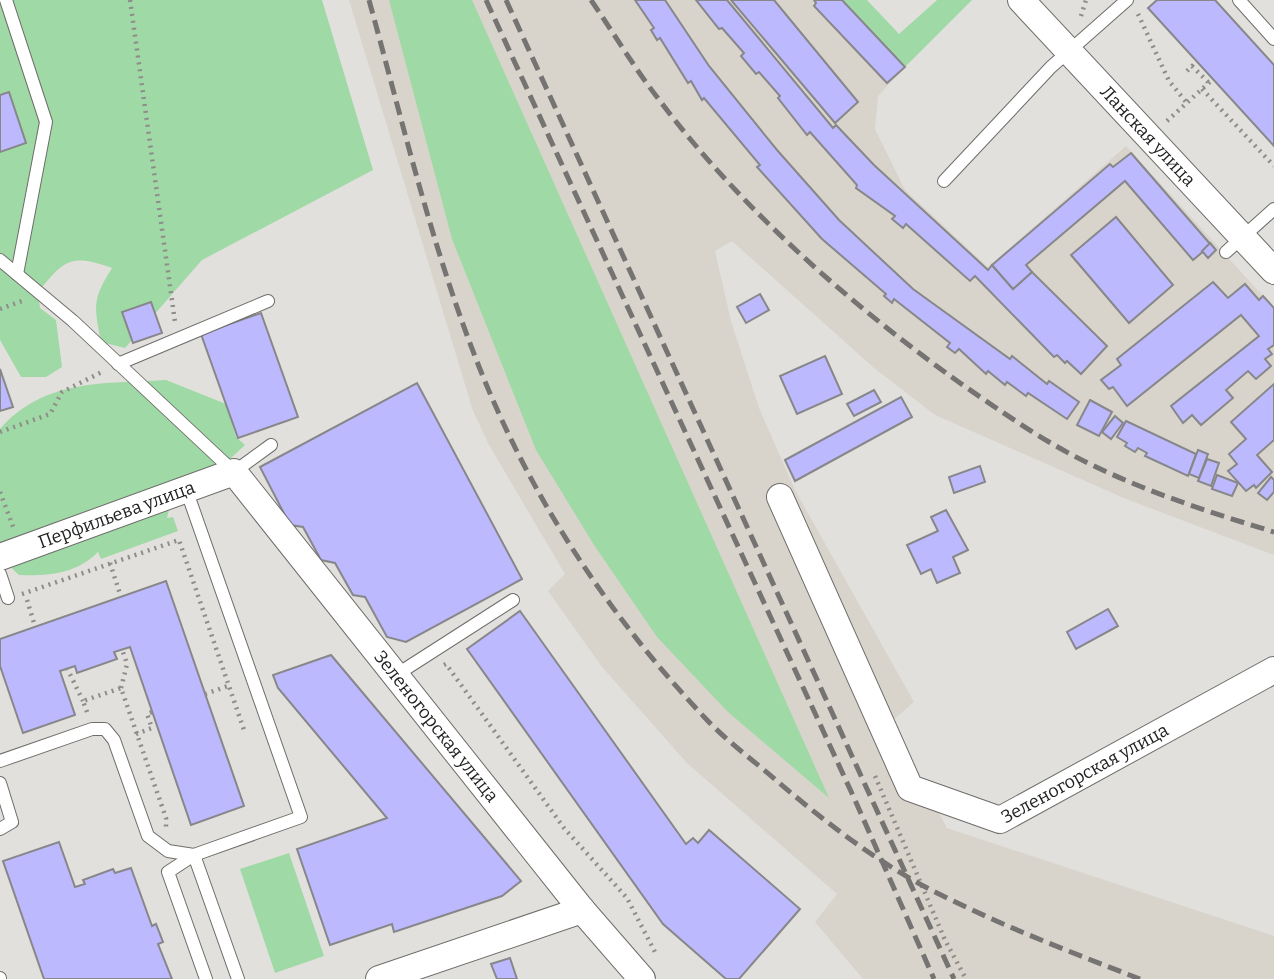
<svg xmlns="http://www.w3.org/2000/svg" width="1274" height="979" viewBox="0 0 1274 979" font-family="Bitter,serif">
	<rect width="100%" height="100%" fill="#e2e0dd"/>
	<polygon fill="#d8d4cb" points="349,0 842,0 905,67 878,96 875,129 905,190 988,267 1126,146 1274,308 1274,555 1126,499 935,415 874,368 732,241 715,251 731,321 759,408 795,490 914,702 891,722 947,828 1274,936 1274,979 863,979 815,922 837,894 687,763 602,667 548,591 565,574 489,445 473,411"/>
	<g fill="#9fd9a6">
		<path d="M0,0H322L373,170L202,260L125,348L101,342C94,305 92,300 112,268C71,253 64,260 38,292L40,308L56,320L62,367L46,377H21L0,340V152L26,143L9,93L0,95Z"/>
		<polygon points="389,0 472,0 829,798 728,712 657,637 594,545 536,450 452,239"/>
		<polygon points="842,0 867,0 899,34 937,0 972,0 905,67"/>
		<path d="M166,380L226,404L236,437L245,445L220,468L176,480L167,518L173,517L178,531L101,559L98,552C76,574 49,576 19,575L0,557V429C45,378 104,384 166,380Z"/>
		<polygon points="289,853 324,956 275,973 240,869"/>
	</g>
	<g fill="#bdb9ff" stroke="#87878a" stroke-width="2">
		<polygon points="635,0 665,0 709,66 777,150 839,220 913,289 1010,359 1012,356 1047,384 1049,381 1079,402 1067,419 1028,393 1026,396 1007,382 1005,385 988,371 986,374 959,349 955,353 947,347 950,343 894,299 892,303 884,296 886,294 822,239 757,167 760,165 704,98 702,100 691,81 688,83 660,38 657,40 651,30 654,28"/>
		<polygon points="696,0 727,0 833,128 836,125 874,165 988,270 992,265 1013,289 1032,272 1107,346 1081,374 1067,361 1065,363 1057,355 1054,357 975,276 970,281 906,224 903,228 892,219 895,216 856,188 857,185 810,132 807,135 778,98 780,96 759,72 756,74 741,56 744,53 722,28 719,29"/>
		<polygon points="731,0 774,0 858,102 835,123"/>
		<polygon points="814,0 842,0 905,67 887,83 814,6 816,3"/>
		<polygon points="1157,0 1215,0 1274,65 1274,146 1148,8"/>
		<polygon points="9,92 26,143 0,152 0,95"/>
		<polygon points="1131,153 1211,245 1193,260 1125,181 1026,265 1032,272 1013,289 992,265 1110,164 1113,167"/>
		<polygon points="1116,217 1173,285 1129,323 1071,255"/>
		<polygon points="1210,243 1216,250 1208,258 1202,251"/>
		<polygon points="1213,282 1228,298 1245,284 1259,300 1263,296 1274,308 1274,345 1268,349 1272,354 1265,359 1271,366 1256,379 1248,371 1226,390 1233,398 1201,425 1192,415 1183,423 1171,406 1259,336 1241,315 1127,406 1113,387 1109,389 1101,380 1121,365 1117,359"/>
		<polygon points="760,294 769,310 746,323 737,307"/>
		<polygon points="151,302 162,333 133,343 122,312"/>
		<polygon points="261,313 298,417 238,438 201,334"/>
		<polygon points="825,356 842,394 797,414 780,376"/>
		<polygon points="0,369 13,407 0,411"/>
		<polygon points="417,383 522,579 406,642 387,637 365,597 353,595 335,563 321,560 303,527 290,525 260,467"/>
		<polygon points="1274,384 1274,440 1257,455 1272,472 1256,488 1254,485 1246,491 1228,471 1237,464 1229,454 1246,439 1231,422"/>
		<polygon points="874,390 881,402 854,416 847,404"/>
		<polygon points="901,397 912,417 795,481 785,460"/>
		<polygon points="1090,400 1112,412 1099,436 1077,425"/>
		<polygon points="1115,416 1123,423 1111,439 1102,432"/>
		<polygon points="1126,421 1196,454 1188,476 1145,456 1147,453 1138,448 1135,452 1125,446 1127,443 1117,437"/>
		<polygon points="1198,450 1208,454 1199,478 1189,474"/>
		<polygon points="1207,459 1219,463 1211,486 1198,481"/>
		<polygon points="980,466 985,482 954,493 949,477"/>
		<polygon points="1217,475 1238,483 1232,496 1212,489"/>
		<polygon points="1271,477 1274,480 1274,492 1267,500 1258,493"/>
		<polygon points="946,510 968,550 953,557 960,573 937,583 931,569 921,574 907,545 938,531 931,517"/>
		<polygon points="166,581 244,806 191,825 130,647 114,652 117,659 77,673 75,666 60,671 75,715 23,733 0,666 0,639"/>
		<polygon points="1108,609 1118,626 1076,649 1067,632"/>
		<polygon points="520,611 686,844 693,838 698,843 709,830 800,909 739,979 726,979 663,924 467,649"/>
		<polygon points="331,655 521,881 502,896 394,932 392,924 330,945 297,849 387,818 278,688 273,675"/>
		<polygon points="59,842 75,887 85,884 83,880 113,869 115,873 131,868 152,926 156,924 163,942 158,944 172,979 44,979 3,861"/>
		<polygon points="510,958 517,979 497,979 491,964"/>
	</g>
	<g fill="none" stroke-linecap="round" stroke-linejoin="round">
		<defs>
			<g id="lane">
				<polyline points="6,0 46,122 17,274"/>
				<polyline points="1239,0 1274,39"/>
				<polyline points="944,181 1051,67 1127,0"/>
				<polyline points="1226,252 1274,209"/>
				<polyline points="0,260 73,321 234,472 271,445"/>
				<polyline points="118,364 268,301"/>
				<polyline points="186,489 301,817 194,855 238,979"/>
				<polyline points="0,574 8,598"/>
				<polyline points="396,675 513,600"/>
				<polyline points="0,761 92,729 105,729 114,740 148,836 168,851 194,855"/>
				<polyline points="0,783 12,822 0,829"/>
				<polyline points="194,855 168,872 206,979"/>
				<polyline points="0,978 0,979"/>
			</g>
			<g id="street">
				<path id="s1" d="M1021,0L1274,271"/>
				<path id="s2" d="M780,497L910,788L1000,820L1274,670"/>
				<path id="s3" d="M0,557L234,472L582,910L642,979"/>
				<polyline points="379,979 582,910"/>
			</g>
		</defs>
		<use href="#lane" stroke="#6e6d6a" stroke-width="14"/>
		<use href="#street" stroke="#6e6d6a" stroke-width="28"/>
		<g stroke="#8f8d8b" stroke-width="4.5" stroke-dasharray="2 5" stroke-linecap="butt">
			<polyline points="130,0 175,322"/>
			<polyline points="1138,14 1169,81 1187,103"/>
			<polyline points="1081,16 1086,0"/>
			<polyline points="1187,71 1192,66 1209,83"/>
			<polyline points="1202,89 1274,166"/>
			<polyline points="1167,121 1213,79"/>
			<polyline points="0,309 22,301"/>
			<polyline points="0,432 50,414 62,392 102,372"/>
			<polyline points="0,492 14,529"/>
			<polyline points="110,563 121,597"/>
			<polyline points="22,594 179,540 245,733"/>
			<polyline points="27,600 35,626"/>
			<polyline points="444,665 446,664 564,828 627,898 656,954"/>
			<polyline points="67,668 83,701"/>
			<polyline points="121,688 127,664 122,649"/>
			<polyline points="205,694 231,685"/>
			<polyline points="87,712 83,701 121,688 166,818 166,829"/>
			<polyline points="136,734 152,728 147,714 152,712"/>
			<polyline points="875,776 945,940 966,979"/>
		</g>
		<use href="#lane" stroke="#fff" stroke-width="12"/>
		<use href="#street" stroke="#fff" stroke-width="26"/>
		<g stroke="#757472" stroke-width="5" stroke-dasharray="14 7" stroke-linecap="butt">
			<path d="M369,0C404,127 434,257 484,379C536,506 613,621 707,720C728,742 754,761 777,781C825,822 877,862 933,891C1000,925 1070,952 1140,979"/>
			<polyline points="486,0 855,800 934,979"/>
			<polyline points="506,0 954,979"/>
			<path d="M591,0C613,32 633,66 657,97C740,208 847,302 960,383C1002,412 1044,442 1090,464C1149,493 1212,513 1274,532"/>
		</g>
	</g>
	<g text-anchor="middle" stroke-width="5" stroke-linejoin="round" paint-order="stroke">
		<g font-size="18" fill="#232221" stroke="#efeeea">
			<text dy="6" stroke="none"><textPath href="#s1" startOffset="186">Ланская улица</textPath></text>
			<text dy="6" stroke="none"><textPath href="#s3" startOffset="124">Перфильева улица</textPath></text>
			<text dy="6" stroke="none"><textPath href="#s3" startOffset="574">Зеленогорская улица</textPath></text>
			<text dy="6" stroke="none"><textPath href="#s2" startOffset="511">Зеленогорская улица</textPath></text>
		</g>
	</g>
</svg>
